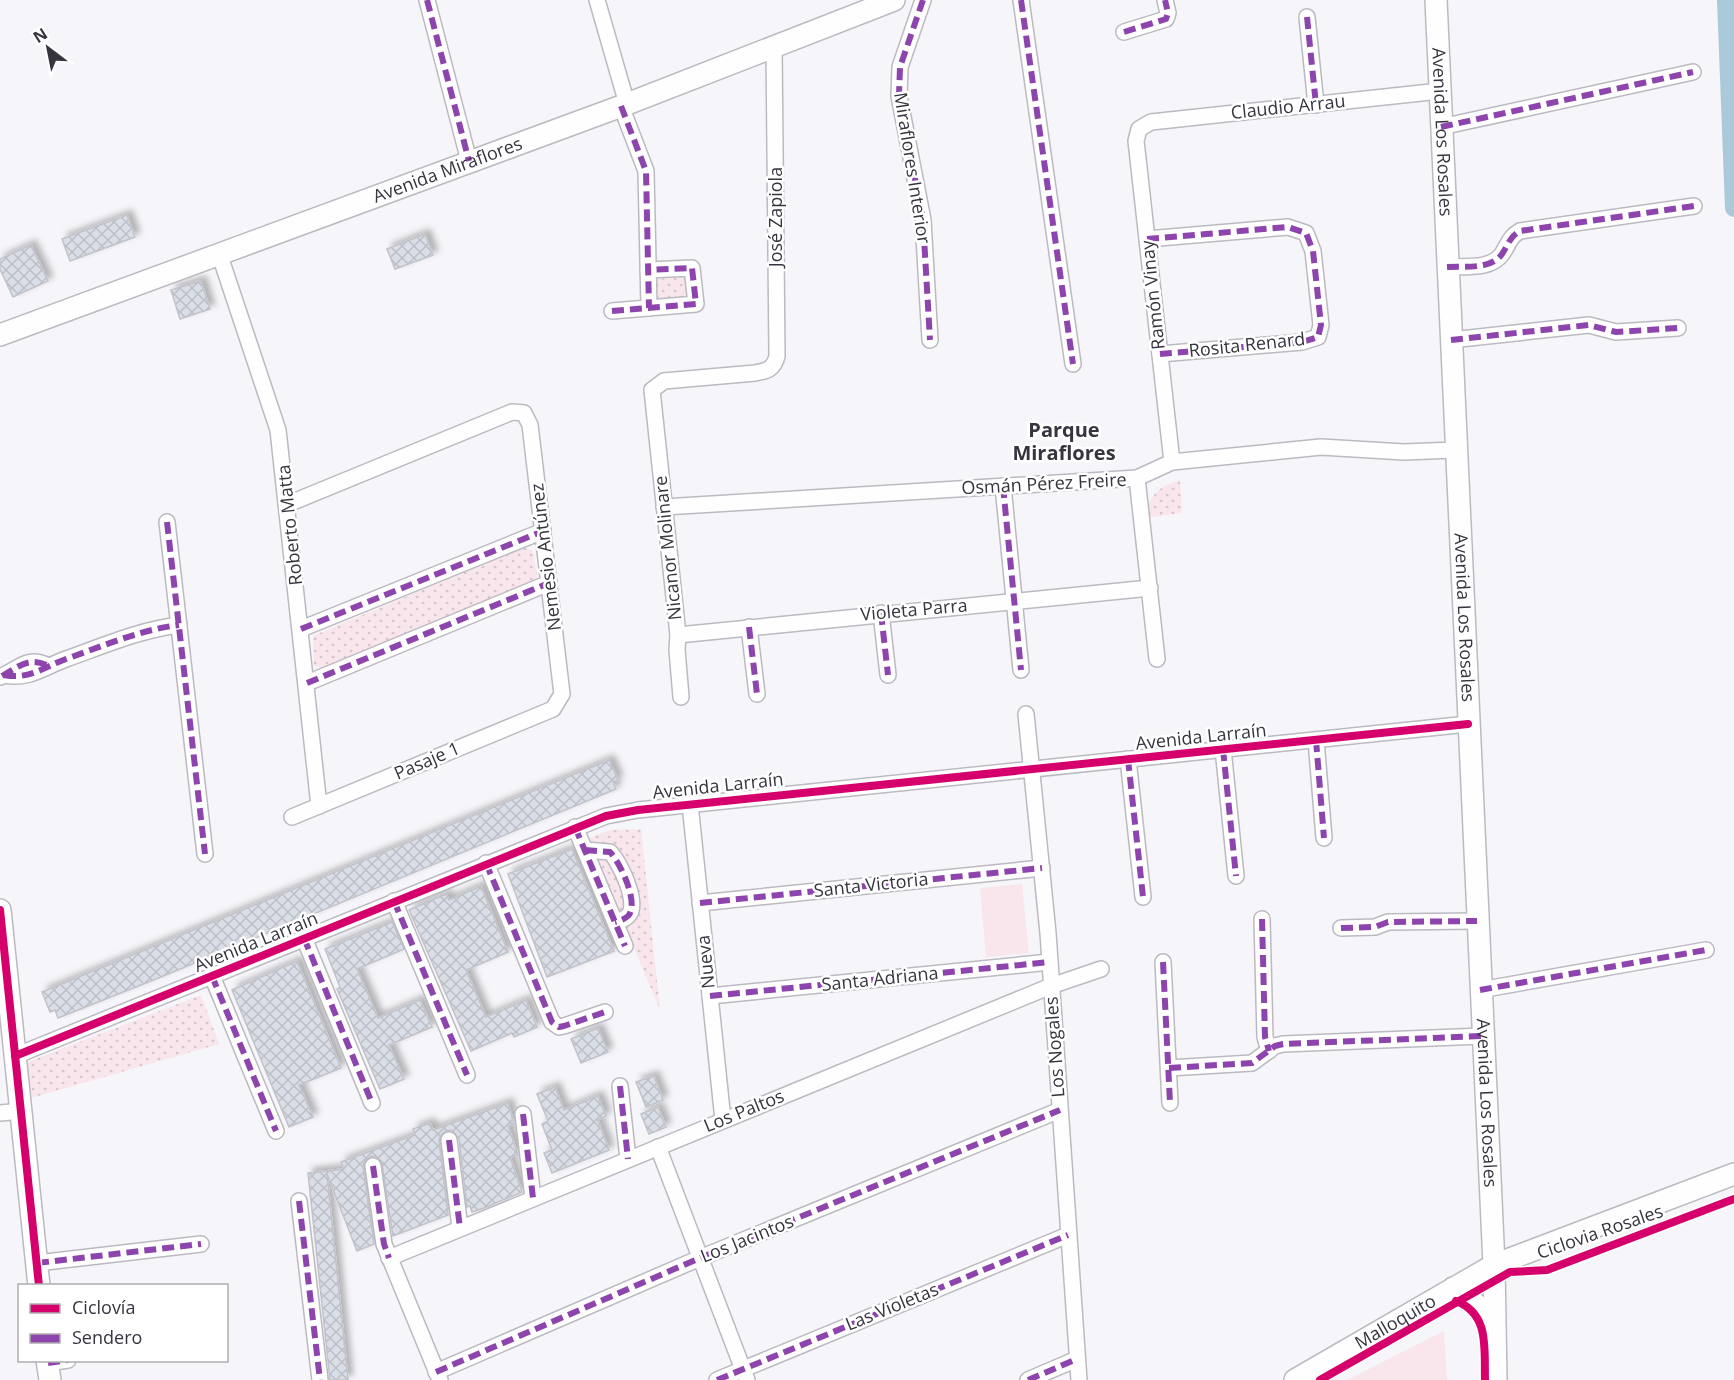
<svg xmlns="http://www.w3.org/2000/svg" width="1734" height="1380" viewBox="0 0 1734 1380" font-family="'Open Sans',sans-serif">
	<defs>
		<pattern id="grass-dots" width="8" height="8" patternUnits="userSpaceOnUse" patternTransform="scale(1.5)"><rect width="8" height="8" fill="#f9e6ed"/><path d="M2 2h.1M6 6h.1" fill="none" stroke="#d6c6cc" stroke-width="1.8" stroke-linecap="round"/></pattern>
		<pattern id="building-cross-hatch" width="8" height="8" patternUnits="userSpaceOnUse" patternTransform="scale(1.5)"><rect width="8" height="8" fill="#dadee7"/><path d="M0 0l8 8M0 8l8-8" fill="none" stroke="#bcbfc7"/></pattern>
		<filter id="shadow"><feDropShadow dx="5" dy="-5" stdDeviation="3" flood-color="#0004"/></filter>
	</defs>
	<rect width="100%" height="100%" fill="#f6f5f9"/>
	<g fill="url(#grass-dots)">
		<polygon points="689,277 691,299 655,302 654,279"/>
		<path d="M1180,480L1182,513L1145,518C1150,494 1158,487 1180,480Z"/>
		<polygon points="524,547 533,551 537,576 533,582 325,668 314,666 313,636"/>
		<polygon points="641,829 660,1010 588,838 611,830"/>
		<polygon points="201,995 219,1044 24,1100 17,1066"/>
	</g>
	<g fill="#f9e6ed">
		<polygon points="1022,884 1029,953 986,957 980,888"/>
		<polygon points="1444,1331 1447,1380 1347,1380"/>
	</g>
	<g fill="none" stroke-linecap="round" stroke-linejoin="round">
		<polyline stroke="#aacada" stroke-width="18" points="1726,0 1734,208"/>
	</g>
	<g fill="url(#building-cross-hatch)" stroke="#c1c3c9" stroke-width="1.5" filter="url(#shadow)">
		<polygon points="127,215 135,237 70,261 62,239"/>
		<polygon points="425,234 433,255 395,269 387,249"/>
		<polygon points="31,245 48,281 13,297 0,269 0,259"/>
		<polygon points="201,281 210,309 180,319 171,290"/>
		<polygon points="609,760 618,780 613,782 616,789 156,979 58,1018 55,1010 50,1012 42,992"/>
		<polygon points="572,849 614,951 547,977 508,874"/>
		<polygon points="481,886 508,952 466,970 486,1017 526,1000 537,1027 514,1037 512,1033 471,1051 409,910 446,894 449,900"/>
		<polygon points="392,922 404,949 357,969 378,1018 420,1000 432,1027 389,1045 404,1079 380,1089 337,989 340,987 325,949"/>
		<polygon points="297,961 341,1068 299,1085 313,1117 289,1127 232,990"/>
		<polygon points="598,1028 608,1052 581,1063 571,1039"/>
		<polygon points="654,1076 663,1100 646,1107 636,1082"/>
		<polygon points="555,1087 564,1110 598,1096 606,1116 598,1120 609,1150 552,1173 544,1153 552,1150 542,1124 548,1121 537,1094"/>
		<polygon points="508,1103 514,1124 508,1126 518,1155 510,1157 522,1192 484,1208 472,1212 470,1206 467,1207 459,1139 453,1131 447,1130 440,1136 439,1141 448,1215 393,1236 382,1164 377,1157 371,1156 364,1162 363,1167 374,1244 357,1251 327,1174 348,1380 330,1380 308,1173 344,1169 341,1162 415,1135 413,1129 430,1123 433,1130"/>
		<polygon points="658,1107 666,1127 649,1134 641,1114"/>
	</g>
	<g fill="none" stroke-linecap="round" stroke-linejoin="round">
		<defs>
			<g id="street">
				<polyline points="427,0 469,161"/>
				<polyline points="597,0 627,104"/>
				<polyline points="923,0 900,67 899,96 923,220 930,340"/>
				<polyline points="1021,0 1073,364"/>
				<polyline points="1307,17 1316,105"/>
				<polyline points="1124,32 1166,19 1168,13 1165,0"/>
				<polyline points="621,106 646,171 649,308"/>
				<polyline points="1441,127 1693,72"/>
				<polyline points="1147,239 1288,227 1306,233 1313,251 1321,325 1318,337 1302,342 1160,354"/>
				<polyline points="219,253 278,430 319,806"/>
				<path d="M1447,267C1465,266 1491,270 1502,254C1509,244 1509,237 1520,231L1694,206"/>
				<polyline points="612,311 696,304 692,268 648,270"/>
				<polyline points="1451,340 1589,325 1616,332 1678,328"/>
				<polyline points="1172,462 1136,141 1139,129 1151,122 1440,91"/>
				<polyline points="1137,478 1157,659"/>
				<polyline points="1003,486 1021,670"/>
				<polyline points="288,504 512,412 524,413 530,425 562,694 553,709 292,817"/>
				<polyline points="664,507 1137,478 1172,462 1321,447 1404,452 1455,450"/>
				<polyline points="167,522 205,854"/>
				<polyline points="881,613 888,675"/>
				<polyline points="749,627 757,694"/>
				<polyline points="301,629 543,531"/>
				<polyline points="678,635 1150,588"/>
				<path d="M4,675C29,680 44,667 66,659C103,646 139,630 179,625"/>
				<path d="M0,677C18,670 27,655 48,666"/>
				<polyline points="307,683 549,583"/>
				<path d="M681,697L677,650L678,635L652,390L664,381L755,373C767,371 774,369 777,356L774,46"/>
				<polyline points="1026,714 1048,933 1079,1380"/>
				<polyline points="1316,740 1324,838"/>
				<polyline points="1223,749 1236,876"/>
				<polyline points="1128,759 1143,897"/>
				<polyline points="690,804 723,1120"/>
				<polyline points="575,827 625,946"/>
				<path d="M585,850L610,852C620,862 640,904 628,916C625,919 619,921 615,922"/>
				<polyline points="486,863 552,1022 559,1027 564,1026 605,1012"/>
				<polyline points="394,901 467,1075"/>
				<polyline points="700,903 1042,868"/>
				<polyline points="1262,919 1265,1037 1269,1051"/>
				<polyline points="1341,928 1375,927 1388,922 1477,921"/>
				<polyline points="304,938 372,1103"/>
				<polyline points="1163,962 1170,1103"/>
				<polyline points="212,976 276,1131"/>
				<polyline points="1480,990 1706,950"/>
				<polyline points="710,996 1050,962"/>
				<polyline points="15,1056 606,816 638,810 1468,724"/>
				<polyline points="1169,1068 1252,1063 1275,1046 1283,1044 1482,1036"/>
				<polyline points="620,1086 628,1159"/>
				<polyline points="0,1113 21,1111"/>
				<polyline points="523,1114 533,1198"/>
				<polyline points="449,1140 460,1228"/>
				<polyline points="658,1147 747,1380"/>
				<polyline points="373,1166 384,1244 440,1380"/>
				<polyline points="299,1201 320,1380"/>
				<polyline points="389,1258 1051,986 1101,969"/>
				<polyline points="37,1263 201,1244"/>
				<polyline points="48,1363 68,1360"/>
				<polyline points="436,1372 700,1258 1060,1110"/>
				<polyline points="717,1380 1068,1235"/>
				<polyline points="1028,1380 1077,1359"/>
			</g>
			<g id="secondary">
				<path id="s1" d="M1436,0L1494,1265L1496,1380"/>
				<path id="s2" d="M0,335L627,104L894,0"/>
				<polyline points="0,910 39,1286"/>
				<polyline points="1453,1288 1481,1308 1495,1329"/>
				<polyline points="47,1360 50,1380"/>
				<path id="s3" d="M1295,1380L1494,1265L1734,1174"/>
			</g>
		</defs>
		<use href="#street" stroke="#bcbac1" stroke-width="18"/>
		<use href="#secondary" stroke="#bcbac1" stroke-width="24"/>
		<use href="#street" stroke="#fefefe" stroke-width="15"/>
		<use href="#secondary" stroke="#fefefe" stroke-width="21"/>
		<g stroke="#8e44ad" stroke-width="6" stroke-dasharray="12 6" stroke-linecap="butt">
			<polyline points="427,0 469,161"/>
			<polyline points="923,0 900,67 899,96 923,220 930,340"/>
			<polyline points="1021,0 1073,364"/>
			<polyline points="1307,17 1316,105"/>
			<polyline points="1124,32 1166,19 1168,13 1165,0"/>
			<polyline points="621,106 646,171 649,308"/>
			<polyline points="1441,127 1693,72"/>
			<polyline points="1147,239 1288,227 1306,233 1313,251 1321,325 1318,337 1302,342 1160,354"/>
			<path d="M1447,267C1465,266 1491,270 1502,254C1509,244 1509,237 1520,231L1694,206"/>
			<polyline points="612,311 696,304 692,268 648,270"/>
			<polyline points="1451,340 1589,325 1616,332 1678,328"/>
			<polyline points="1003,486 1021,670"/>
			<polyline points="167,522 205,854"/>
			<polyline points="881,613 888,675"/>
			<polyline points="749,627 757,694"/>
			<polyline points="301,629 543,531"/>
			<path d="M4,675C29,680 44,667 66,659C103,646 139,630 179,625"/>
			<path d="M2,676C18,667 29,656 48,666"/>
			<polyline points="307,683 549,583"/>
			<polyline points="1316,740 1324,838"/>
			<polyline points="1223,749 1236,876"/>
			<polyline points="1128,759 1143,897"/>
			<polyline points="575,827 625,946"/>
			<path d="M585,850L610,852C620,862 640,904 628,916C625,919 619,921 615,922"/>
			<polyline points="486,863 552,1022 559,1027 564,1026 605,1012"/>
			<polyline points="394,901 467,1075"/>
			<polyline points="700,903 1042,868"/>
			<polyline points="1262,919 1265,1037 1269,1051"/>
			<polyline points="1341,928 1375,927 1388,922 1477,921"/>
			<polyline points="304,938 372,1103"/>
			<polyline points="1163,962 1170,1103"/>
			<polyline points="212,976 276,1131"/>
			<polyline points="1480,990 1706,950"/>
			<polyline points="710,996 1050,962"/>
			<polyline points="1169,1068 1252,1063 1275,1046 1283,1044 1482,1036"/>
			<polyline points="620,1086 628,1159"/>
			<polyline points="523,1114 533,1198"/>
			<polyline points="449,1140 460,1228"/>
			<polyline points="373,1166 384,1244 389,1258"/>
			<polyline points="299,1201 320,1380"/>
			<polyline points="37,1263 201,1244"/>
			<polyline points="48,1363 68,1360"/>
			<polyline points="436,1372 700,1258 1060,1110"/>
			<polyline points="717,1380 1068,1235"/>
			<polyline points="1028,1380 1077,1359"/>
		</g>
		<defs>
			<g id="cycleway">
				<polyline points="0,910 39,1286"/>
				<polyline points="15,1056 606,816 638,810 1468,724"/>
				<path d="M1456,1301C1490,1314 1484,1349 1485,1380"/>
				<polyline points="1320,1380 1510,1272 1547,1270 1734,1199"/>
			</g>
		</defs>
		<use href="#cycleway" stroke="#fff" stroke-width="11"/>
		<use href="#cycleway" stroke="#d6006c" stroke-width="8"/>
	</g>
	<g text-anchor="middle" stroke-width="5" stroke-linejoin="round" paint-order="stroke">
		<g font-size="18" fill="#36343f" stroke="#fff">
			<text transform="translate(1288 107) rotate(-6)" y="6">Claudio Arrau</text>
			<text dy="6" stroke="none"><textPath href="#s1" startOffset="132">Avenida Los Rosales</textPath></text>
			<text transform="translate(912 168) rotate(81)" y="6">Miraflores Interior</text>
			<text dy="6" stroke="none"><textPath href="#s2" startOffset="477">Avenida Miraflores</textPath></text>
			<text transform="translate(776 217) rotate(-90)" y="6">José Zapiola</text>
			<text transform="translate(1153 295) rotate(-96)" y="6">Ramón Vinay</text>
			<text transform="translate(1247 345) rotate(-6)" y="6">Rosita Renard</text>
			<text transform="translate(1044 484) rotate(-3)" y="6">Osmán Pérez Freire</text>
			<text transform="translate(290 525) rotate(-96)" y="6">Roberto Matta</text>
			<text transform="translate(668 548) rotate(-96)" y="6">Nicanor Molinare</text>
			<text transform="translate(546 557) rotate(-97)" y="6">Nemesio Antúnez</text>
			<text transform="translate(914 610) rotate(-5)" y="6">Violeta Parra</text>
			<text dy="6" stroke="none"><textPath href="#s1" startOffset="618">Avenida Los Rosales</textPath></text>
			<text transform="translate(1201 737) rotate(-6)" y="6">Avenida Larraín</text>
			<text transform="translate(427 761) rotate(-23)" y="6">Pasaje 1</text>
			<text transform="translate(718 786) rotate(-6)" y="6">Avenida Larraín</text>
			<text transform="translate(871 885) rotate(-6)" y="6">Santa Victoria</text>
			<text transform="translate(256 942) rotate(-22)" y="6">Avenida Larraín</text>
			<text transform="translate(706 962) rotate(-96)" y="6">Nueva</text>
			<text transform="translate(880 979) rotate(-6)" y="6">Santa Adriana</text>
			<text transform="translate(1055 1047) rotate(-94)" y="6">Los Nogales</text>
			<text dy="6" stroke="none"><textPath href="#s1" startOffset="1104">Avenida Los Rosales</textPath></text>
			<text transform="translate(744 1111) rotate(-22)" y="6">Los Paltos</text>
			<text transform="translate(1600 1232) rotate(-19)" y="6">Ciclovia Rosales</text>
			<text transform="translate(747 1239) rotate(-22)" y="6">Los Jacintos</text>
			<text transform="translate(892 1307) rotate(-22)" y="6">Las Violetas</text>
			<text dy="6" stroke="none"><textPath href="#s3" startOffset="116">Malloquito</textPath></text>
		</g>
		<g font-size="20" font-weight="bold" fill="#36343f" stroke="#fff">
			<text x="1064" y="437">Parque<tspan x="1064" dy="23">Miraflores</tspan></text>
		</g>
	</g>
	<rect x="18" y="1284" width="210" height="78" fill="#ffffff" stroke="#afaeb2" stroke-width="1.5"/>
	<rect x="30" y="1304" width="30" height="9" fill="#d6006c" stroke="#afaeb2" stroke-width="1.5"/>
	<text x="72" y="1314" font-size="18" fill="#36343f">Ciclovía</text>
	<rect x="30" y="1334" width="30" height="9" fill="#8e44ad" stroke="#afaeb2" stroke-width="1.5"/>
	<text x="72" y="1344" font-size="18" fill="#36343f">Sendero</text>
	<g transform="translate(48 48) rotate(328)" stroke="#ffffff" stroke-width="4.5" paint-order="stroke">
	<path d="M0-4.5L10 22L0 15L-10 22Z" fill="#36343f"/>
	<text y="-9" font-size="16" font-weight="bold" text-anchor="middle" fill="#36343f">N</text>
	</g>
</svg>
